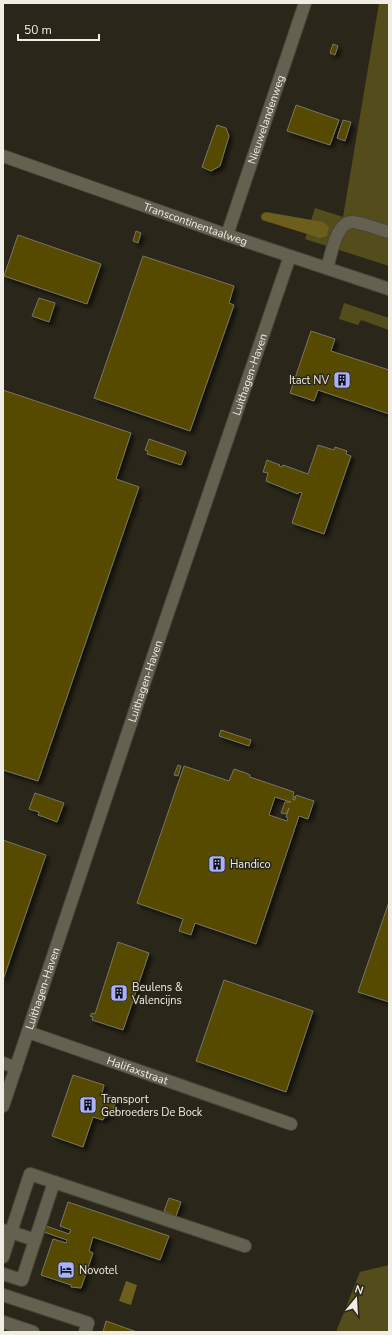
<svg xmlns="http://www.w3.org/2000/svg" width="392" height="1335" viewBox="0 0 392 1335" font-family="'Nunito Sans',sans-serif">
	<defs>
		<filter id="shadow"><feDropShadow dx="3.5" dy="3.5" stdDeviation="2" flood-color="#0009"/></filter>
	</defs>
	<rect width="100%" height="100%" fill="#2a271a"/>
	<g fill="#554c1c">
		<polygon points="379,3 389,3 389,266 305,239 315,208 343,217"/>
		<polygon points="344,303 389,318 389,330 361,320 358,325 339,319"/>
		<polygon points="389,1265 389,1332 336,1332 360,1272"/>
	</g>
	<g fill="#6c5f1d">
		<polygon points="266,212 323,222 329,227 327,236 320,238 262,220 261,217 262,214"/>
		<polygon points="126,1281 137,1285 131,1305 119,1301"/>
	</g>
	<g fill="#564a00" stroke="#777464" fill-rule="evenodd" filter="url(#shadow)">
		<polygon points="333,44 338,46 335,55 330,53"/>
		<polygon points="296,105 339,120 330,145 287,131"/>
		<polygon points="343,120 351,122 345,141 337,138"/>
		<polygon points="217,125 226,128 229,136 220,166 211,171 202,167"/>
		<polygon points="136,231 141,233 138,243 133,241"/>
		<polygon points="18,235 101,264 87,304 4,276"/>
		<polygon points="143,256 234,286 229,303 234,305 190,431 94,398"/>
		<polygon points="39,298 55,303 49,322 32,316"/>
		<polygon points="311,331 335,339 331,351 389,370 389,414 318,390 314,401 290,393"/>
		<polygon points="3,390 131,433 116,479 139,487 38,781 3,770"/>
		<polygon points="149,439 186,452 181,465 147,454 148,451 145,450"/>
		<polygon points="318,445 334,450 335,447 347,451 346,454 351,456 324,534 292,523 302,493 299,492 298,494 266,481 268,473 263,472 267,460 280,465 279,466 282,467 283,465 308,474"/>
		<polygon points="221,730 251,740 249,746 219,736"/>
		<polygon points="178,765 181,766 178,776 174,775"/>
		<path d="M184,766L229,781L234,769L246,773L250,775V777L294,792L293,796L295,797L292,799L295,800L296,795L314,801L308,819L299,816L256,944L195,923L191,935L179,931L183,919L137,903ZM275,797L291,802H285L281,813L286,814L289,808L286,817L288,818L287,821L269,815Z"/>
		<polygon points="35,793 64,803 57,822 44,817 38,815 39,812 29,809"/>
		<polygon points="3,840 46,855 3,980"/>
		<polygon points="389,902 389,1002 358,992"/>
		<polygon points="118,942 149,953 123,1030 92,1020 93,1017 90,1016 92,1013 95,1014"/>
		<polygon points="224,980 313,1011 286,1092 196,1061"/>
		<polygon points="73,1075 104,1085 102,1093 117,1098 111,1114 109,1113 107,1117 105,1116 103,1120 93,1117 83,1147 52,1136"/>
		<polygon points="169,1198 181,1202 176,1216 164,1211"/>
		<polygon points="68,1202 169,1236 160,1260 93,1237 89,1251 93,1253 81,1288 71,1287 71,1285 41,1275 53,1239 66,1243 67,1240 44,1232 46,1226 69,1234 71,1230 60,1226"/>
		<polygon points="106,1321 137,1332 103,1332"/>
	</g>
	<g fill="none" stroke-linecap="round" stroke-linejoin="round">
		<defs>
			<g id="minor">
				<path id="s1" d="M3,156L227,235L389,289"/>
				<path id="s2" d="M227,235L305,3"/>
				<path d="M327,268C331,256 336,221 353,222C364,223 377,229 389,232"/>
				<path id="s3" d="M28,1032L291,1124"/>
				<polyline points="3,1063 16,1068"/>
				<path id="s4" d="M3,1106L157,645L290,256"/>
				<polyline points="3,1230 11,1232 3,1257"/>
				<polyline points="35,1240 11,1232 30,1174 245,1246"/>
				<polyline points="3,1274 22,1280 54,1182"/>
				<polyline points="3,1295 88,1323 85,1332"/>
				<polyline points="3,1322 33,1332"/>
			</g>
		</defs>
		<use href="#minor" stroke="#48453a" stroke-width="14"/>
		<use href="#minor" stroke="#646151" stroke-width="12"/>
	</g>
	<defs>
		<symbol id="building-square" viewBox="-11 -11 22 22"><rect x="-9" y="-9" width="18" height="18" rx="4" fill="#a7b1fc" stroke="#2a271a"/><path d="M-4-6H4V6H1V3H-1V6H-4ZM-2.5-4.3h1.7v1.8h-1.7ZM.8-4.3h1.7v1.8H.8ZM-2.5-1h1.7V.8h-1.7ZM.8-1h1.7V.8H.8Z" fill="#111"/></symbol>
		<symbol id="hotel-square" viewBox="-11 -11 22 22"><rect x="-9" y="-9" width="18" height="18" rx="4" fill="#a7b1fc" stroke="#2a271a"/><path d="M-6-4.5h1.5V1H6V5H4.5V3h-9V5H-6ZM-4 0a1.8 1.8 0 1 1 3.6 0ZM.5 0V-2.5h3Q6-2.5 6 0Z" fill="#111"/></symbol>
	</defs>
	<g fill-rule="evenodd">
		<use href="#building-square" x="332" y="370" width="20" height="20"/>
		<use href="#building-square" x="207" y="854" width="20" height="20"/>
		<use href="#building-square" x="109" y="983" width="20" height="20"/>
		<use href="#building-square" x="78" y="1095" width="20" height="20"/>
		<use href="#hotel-square" x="56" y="1260" width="20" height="20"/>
	</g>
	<g text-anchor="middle" stroke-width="3" stroke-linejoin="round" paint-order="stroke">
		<g font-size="11" fill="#efede4" stroke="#2a271a">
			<text dy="4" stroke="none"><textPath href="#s2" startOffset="122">Nieuwelandenweg</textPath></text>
			<text dy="4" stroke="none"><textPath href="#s1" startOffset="204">Transcontinentaalweg</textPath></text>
			<text dy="4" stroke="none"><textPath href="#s4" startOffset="772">Luithagen-Haven</textPath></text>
			<text dy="4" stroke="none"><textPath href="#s4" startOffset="448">Luithagen-Haven</textPath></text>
			<text dy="4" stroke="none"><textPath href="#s4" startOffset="124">Luithagen-Haven</textPath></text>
			<text dy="4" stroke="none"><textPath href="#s3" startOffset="116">Halifaxstraat</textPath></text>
		</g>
		<g font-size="11" fill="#efede4" stroke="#2a271a" text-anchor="start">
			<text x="329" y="384" text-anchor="end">Itact NV</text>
			<text x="230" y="868">Handico</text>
			<text x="132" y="991">Beulens &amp;<tspan x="132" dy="13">Valencijns</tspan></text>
			<text x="101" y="1103">Transport<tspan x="101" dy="13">Gebroeders De Bock</tspan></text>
			<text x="79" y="1274">Novotel</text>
		</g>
	</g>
	<rect width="392" height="1335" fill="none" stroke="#efede4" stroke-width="8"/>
	<g transform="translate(356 1299) rotate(18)" stroke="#2a271a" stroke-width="3" paint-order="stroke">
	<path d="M0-3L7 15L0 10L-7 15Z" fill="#efede4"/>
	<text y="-6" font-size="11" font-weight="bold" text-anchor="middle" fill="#efede4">N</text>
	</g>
	<path d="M18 34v6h81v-6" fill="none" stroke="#efede4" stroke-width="2"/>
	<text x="24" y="34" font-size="12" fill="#efede4" stroke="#2a271a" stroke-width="3" paint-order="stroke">50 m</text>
</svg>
